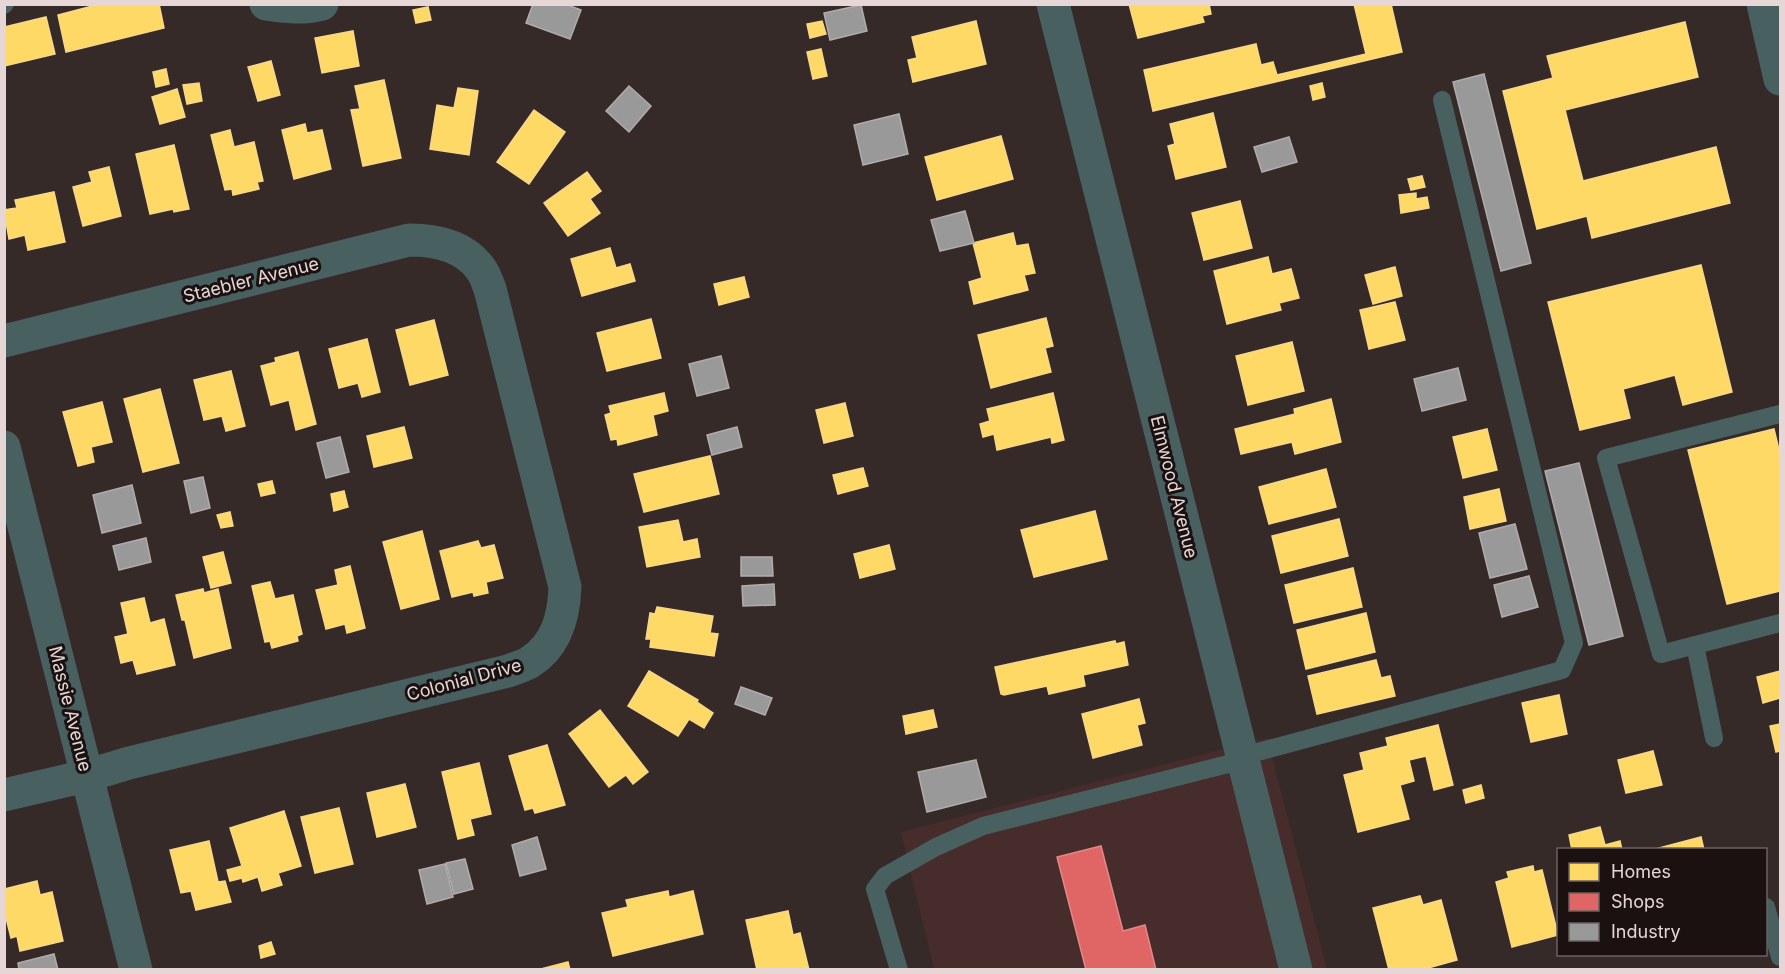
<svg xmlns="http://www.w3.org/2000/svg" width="1785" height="974" viewBox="0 0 1785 974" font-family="Inter,sans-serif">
	<rect width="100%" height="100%" fill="#362a29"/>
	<polygon fill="#462c2b" points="1267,738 1327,969 934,969 901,832"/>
	<g fill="#ffd966" stroke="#f8d888" stroke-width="1.5">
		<polygon points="100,4 159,4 164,28 66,52 58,15"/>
		<polygon points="1129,4 1209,4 1211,14 1202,16 1204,22 1138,38"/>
		<polygon points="1354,4 1391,4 1402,52 1153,111 1144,70 1256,44 1261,65 1273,62 1277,75 1366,54"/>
		<polygon points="428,7 431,20 416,23 413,10"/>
		<polygon points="46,17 55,54 4,66 4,27"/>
		<polygon points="822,21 826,34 810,38 807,24"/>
		<polygon points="976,21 986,64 913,82 908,60 917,58 912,37"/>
		<polygon points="1685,22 1698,77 1565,110 1583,181 1716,147 1730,203 1592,238 1587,216 1537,229 1503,91 1553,78 1547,56"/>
		<polygon points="353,31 359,66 322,73 315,38"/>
		<polygon points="821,49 827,76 813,79 807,52"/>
		<polygon points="271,61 280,95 258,101 248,67"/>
		<polygon points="166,69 169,84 156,87 153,72"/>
		<polygon points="384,80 401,158 363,166 351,110 360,109 355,86"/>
		<polygon points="199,83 202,101 187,104 183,85"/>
		<polygon points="1322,83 1325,97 1313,100 1310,86"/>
		<polygon points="458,88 478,91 469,155 430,149 437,105 454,108"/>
		<polygon points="177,89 185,117 160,124 152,97"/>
		<polygon points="534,110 565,132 529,184 497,162"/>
		<polygon points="1213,113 1226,167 1176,179 1168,146 1175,144 1170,124"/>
		<polygon points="305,124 307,133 322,130 331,169 294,179 282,130"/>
		<polygon points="230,130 234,147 254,142 263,181 257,182 259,189 233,195 232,189 225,190 211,135"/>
		<polygon points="1001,136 1013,179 937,200 925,157"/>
		<polygon points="174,145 189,209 174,212 173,209 150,214 136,154"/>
		<polygon points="109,167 121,216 83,226 73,187 92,182 89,172"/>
		<polygon points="587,172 601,191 590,199 600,213 568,236 544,203"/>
		<polygon points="1422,176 1425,187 1411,190 1408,179"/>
		<polygon points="54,192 65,242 28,250 25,235 9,239 4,210 17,208 15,200"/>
		<polygon points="1416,193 1416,199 1427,197 1429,208 1401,213 1399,195"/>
		<polygon points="1240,201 1252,248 1204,260 1192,213"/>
		<polygon points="1013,233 1016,246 1028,244 1035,273 1024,275 1028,290 974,304 969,282 982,278 973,243"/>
		<polygon points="610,248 616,268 630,264 635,281 582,296 571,259"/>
		<polygon points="1268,257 1272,274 1291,269 1299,298 1279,303 1281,310 1227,324 1214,271"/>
		<polygon points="1701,265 1732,392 1683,405 1675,375 1623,389 1630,418 1580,430 1548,302"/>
		<polygon points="1395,267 1402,296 1373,304 1365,275"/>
		<polygon points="744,277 749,297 719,305 714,284"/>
		<polygon points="1395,302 1405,340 1369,349 1360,310"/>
		<polygon points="1046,318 1053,346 1045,348 1051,372 991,388 978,335"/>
		<polygon points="651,319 661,358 607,371 597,333"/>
		<polygon points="434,320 448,375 410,385 396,330"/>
		<polygon points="367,339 380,392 362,397 358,383 339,388 329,349"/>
		<polygon points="1292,342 1304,391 1248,405 1236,356"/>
		<polygon points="298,352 316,424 296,430 289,400 271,405 261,366 276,362 275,358"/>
		<polygon points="231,371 245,426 226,431 222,416 204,420 194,380"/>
		<polygon points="160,389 179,463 143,472 124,399"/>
		<polygon points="664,393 668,411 653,415 657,435 618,445 617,439 611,440 605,415 611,413 609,406"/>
		<polygon points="1053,393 1064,440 1052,443 1051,437 997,450 994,434 983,437 980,424 990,421 987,409"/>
		<polygon points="1331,399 1341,442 1295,454 1292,442 1241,454 1235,429 1295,414 1294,409"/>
		<polygon points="102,402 112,442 91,447 94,462 78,466 63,412"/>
		<polygon points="845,403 853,436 824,443 816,410"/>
		<polygon points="404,427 412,458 374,467 367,436"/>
		<polygon points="1487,429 1497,470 1463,478 1453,437"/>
		<polygon points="1774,429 1780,454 1780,591 1727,604 1688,450"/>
		<polygon points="710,456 719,494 644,512 634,474"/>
		<polygon points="863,468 868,486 838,494 833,475"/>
		<polygon points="1326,469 1336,507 1269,524 1259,487"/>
		<polygon points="272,481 275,493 261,496 258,484"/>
		<polygon points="1499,489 1506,521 1470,529 1464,497"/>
		<polygon points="344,491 348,507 334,511 331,494"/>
		<polygon points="1095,511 1107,559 1034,577 1021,530"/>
		<polygon points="230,512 233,526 221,528 217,515"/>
		<polygon points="1339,519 1348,556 1281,573 1272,536"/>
		<polygon points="678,520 683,542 697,539 700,557 647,567 639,527"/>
		<polygon points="422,531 439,599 401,609 383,542"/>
		<polygon points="478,541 481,548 494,545 503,578 486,582 488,593 474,596 473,592 452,597 440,551"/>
		<polygon points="889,545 895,569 860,578 854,554"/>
		<polygon points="223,552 231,583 211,588 203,557"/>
		<polygon points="350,566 365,628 347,633 345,624 326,629 316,590 338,585 335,570"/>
		<polygon points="1353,568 1362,607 1294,623 1285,585"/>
		<polygon points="270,582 275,599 293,595 302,634 297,636 298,641 272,648 270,641 265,642 252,586"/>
		<polygon points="203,589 204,593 218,589 231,648 194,658 185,620 182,620 176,595"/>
		<polygon points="144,598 150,623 164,619 175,665 137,674 133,660 121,663 115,637 128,634 121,603"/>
		<polygon points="657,607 713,616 710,633 718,634 714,656 650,647 651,639 646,639 650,613 655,614"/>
		<polygon points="1366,613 1375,652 1306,669 1297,630"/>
		<polygon points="1115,641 1116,644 1124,642 1128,665 1083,675 1085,686 1049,694 1047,686 1004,695 1001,694 995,667"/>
		<polygon points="1376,660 1381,678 1390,676 1395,696 1317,714 1308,676"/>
		<polygon points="649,671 698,700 697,702 713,713 704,728 689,719 678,736 628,706"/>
		<polygon points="1780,671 1780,698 1763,703 1757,677"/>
		<polygon points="1559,695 1567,734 1531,742 1522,703"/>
		<polygon points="1139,699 1145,723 1137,725 1142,745 1093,758 1082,714"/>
		<polygon points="600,710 648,772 633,784 626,775 609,787 569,734"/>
		<polygon points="933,710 937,727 906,734 903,716"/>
		<polygon points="1780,724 1780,751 1776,752 1770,726"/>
		<polygon points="1438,725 1453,785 1434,790 1426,756 1409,760 1414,781 1400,785 1409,819 1358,832 1344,775 1364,770 1360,753 1388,746 1386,738"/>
		<polygon points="547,745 565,805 535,813 533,808 525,810 509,756"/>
		<polygon points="1653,751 1662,785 1626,793 1618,760"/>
		<polygon points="479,763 491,814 470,819 474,835 458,839 442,772"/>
		<polygon points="405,784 416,827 377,837 367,793"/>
		<polygon points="1481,785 1484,798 1466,803 1463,790"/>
		<polygon points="339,808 353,864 315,873 301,817"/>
		<polygon points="284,811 301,866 278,873 282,885 262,891 258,877 243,882 242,878 230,881 227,870 242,866 230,828"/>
		<polygon points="1600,827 1605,845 1620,841 1622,850 1572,850 1569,835"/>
		<polygon points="1701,837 1704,850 1655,850 1655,849"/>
		<polygon points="209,841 218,882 225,881 231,902 196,910 191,891 181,893 170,850"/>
		<polygon points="1533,866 1534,872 1542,870 1558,935 1512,947 1496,882 1509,878 1507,872"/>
		<polygon points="37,881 40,895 52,892 63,941 20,951 17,936 11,938 4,910 4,889"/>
		<polygon points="668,891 669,897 693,891 703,934 613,956 602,913 628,907 626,900"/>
		<polygon points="1420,896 1423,905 1441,900 1457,960 1421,970 1389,970 1373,908"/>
		<polygon points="788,911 793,935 800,933 809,970 757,970 746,920"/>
		<polygon points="271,942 275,954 261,958 259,946"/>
		<polygon points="568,962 570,970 537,970"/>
	</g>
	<polygon fill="#e06666" stroke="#e28888" stroke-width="1.5" points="1101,846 1123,931 1145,925 1156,970 1086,970 1057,857"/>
	<g fill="#999" stroke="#b0acab" stroke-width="1.5">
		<polygon points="533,4 565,4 581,10 570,39 526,23"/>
		<polygon points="861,5 867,31 830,40 824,13"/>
		<polygon points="1484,74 1531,263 1501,271 1453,82"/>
		<polygon points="629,86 651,106 629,132 606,111"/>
		<polygon points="899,114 908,154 863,165 854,125"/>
		<polygon points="1289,137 1297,162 1262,172 1254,147"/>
		<polygon points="965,211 974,243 940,251 931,220"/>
		<polygon points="721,356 729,388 697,396 689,364"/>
		<polygon points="1458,368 1466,400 1422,411 1414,379"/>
		<polygon points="737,427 742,447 712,455 707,435"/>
		<polygon points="340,437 349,472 326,478 317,443"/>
		<polygon points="1579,463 1623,636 1589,645 1545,471"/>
		<polygon points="203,477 210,508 191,513 184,481"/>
		<polygon points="132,485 141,523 102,533 93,495"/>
		<polygon points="1515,524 1527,569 1490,578 1479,533"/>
		<polygon points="146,538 151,562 119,570 113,546"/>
		<polygon points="741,557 772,557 773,576 741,576"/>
		<polygon points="1529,576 1538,607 1502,617 1494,585"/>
		<polygon points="774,584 775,605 743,606 742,586"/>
		<polygon points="741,687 772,698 765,715 735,704"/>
		<polygon points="976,760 986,797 927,812 918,772"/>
		<polygon points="537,837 546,869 520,876 512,845"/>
		<polygon points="465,859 473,889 454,894 446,863"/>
		<polygon points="445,864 453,897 427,904 419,870"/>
		<polygon points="54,954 58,970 19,970 18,963"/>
	</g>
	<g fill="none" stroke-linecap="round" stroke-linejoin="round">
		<g stroke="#496061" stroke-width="18">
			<polyline points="4,5 5,4"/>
			<polyline points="1780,414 1606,458 1661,654 1780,623"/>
			<polyline points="1695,645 1714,738"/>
			<polyline points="1243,756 1562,670 1574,643 1442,100"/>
			<polyline points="1766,907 1780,957"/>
			<polyline points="899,970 875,889 885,876 936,847 983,826 1244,760"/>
		</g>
		<g stroke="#496061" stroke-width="33">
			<path d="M266,4C285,7 304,9 322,4"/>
			<polyline points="1053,4 1296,970"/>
			<polyline points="1763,4 1780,79"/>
			<path d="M4,341L409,240C435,240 463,245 480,268C485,274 487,282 490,289L565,587C564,616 557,645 530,662C524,666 515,668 508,671L129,763L86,776L4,795"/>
			<polyline points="4,447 136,970"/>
		</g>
	</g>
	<g text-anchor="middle" stroke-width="6" stroke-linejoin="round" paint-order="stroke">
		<g font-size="18" fill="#e6d7d6" stroke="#1b1111">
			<text transform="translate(251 280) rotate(-14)" y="6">Staebler Avenue</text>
			<text transform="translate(1174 487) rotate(76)" y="6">Elmwood Avenue</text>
			<text transform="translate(464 680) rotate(-15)" y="6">Colonial Drive</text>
			<text transform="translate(70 709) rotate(76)" y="6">Massie Avenue</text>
		</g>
	</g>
	<rect width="1785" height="974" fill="none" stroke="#e6d7d6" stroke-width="12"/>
	<rect x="1557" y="848" width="210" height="108" fill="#1b1111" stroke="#6c6060" stroke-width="1.5"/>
	<rect x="1569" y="863" width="30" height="18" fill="#ffd966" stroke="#6c6060" stroke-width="1.5"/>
	<text x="1611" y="878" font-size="18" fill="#e6d7d6">Homes</text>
	<rect x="1569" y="893" width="30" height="18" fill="#e06666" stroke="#6c6060" stroke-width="1.5"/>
	<text x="1611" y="908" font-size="18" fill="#e6d7d6">Shops</text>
	<rect x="1569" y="923" width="30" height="18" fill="#999999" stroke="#6c6060" stroke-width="1.5"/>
	<text x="1611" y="938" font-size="18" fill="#e6d7d6">Industry</text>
</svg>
